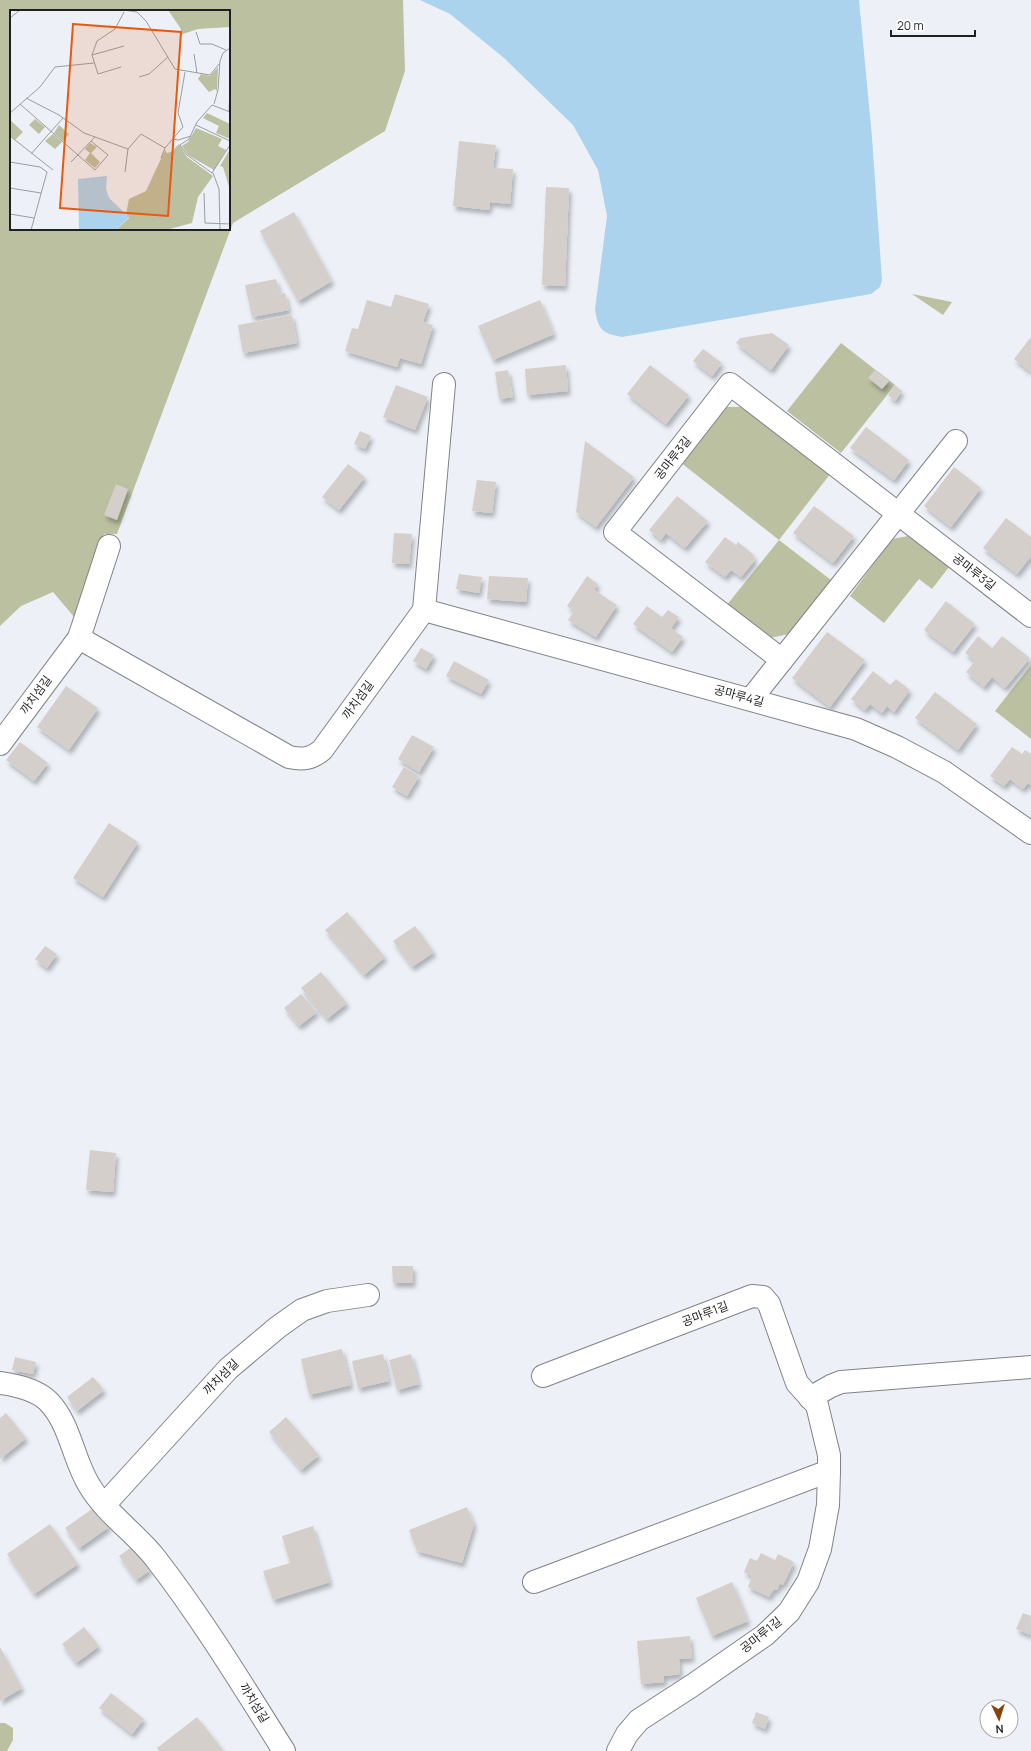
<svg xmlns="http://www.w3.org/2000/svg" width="1031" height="1751" viewBox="0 0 1031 1751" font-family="Manrope,'Noto Sans KR',sans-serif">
	<defs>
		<filter id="shadow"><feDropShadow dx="2.5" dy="4.5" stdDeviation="2" flood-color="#0004"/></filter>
	</defs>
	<rect width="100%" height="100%" fill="#edf1f7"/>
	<g fill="#bbc0a1" fill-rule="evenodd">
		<path d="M0,0H403L405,71L385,131L233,223L117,534H104L75,618L53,592L21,606L0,626ZM11,11H229V229H11Z"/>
		<polygon points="912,294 952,302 943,315"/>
		<polygon points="841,343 895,385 841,453 787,411"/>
		<polygon points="725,407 745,407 831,473 779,540 831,580 789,634 770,638 726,606 779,540 680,462"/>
		<polygon points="908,536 949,567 932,589 919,579 884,623 850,596 892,539"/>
		<polygon points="1031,665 1031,739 995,711"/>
		<polygon points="0,1723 5,1723 13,1728 13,1740 7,1751 0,1751"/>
	</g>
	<path fill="#acd3ed" d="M420,0H859L872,137L882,280L880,287L871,294L622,337C602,333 598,330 595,309L607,216L598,170L573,125L504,58L450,14Z"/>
	<g fill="#d4cfca" filter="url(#shadow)">
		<polygon points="459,141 496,145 493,168 513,169 510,204 490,202 489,210 453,206"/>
		<polygon points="546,187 569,188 565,286 542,285"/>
		<polygon points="294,212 332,281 298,301 260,231"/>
		<polygon points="276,279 280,294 285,293 289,310 252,317 245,285"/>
		<polygon points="395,294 429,304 423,322 433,325 421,364 400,358 397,367 345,351 352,328 358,329 367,300 391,307"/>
		<polygon points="540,300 554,334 493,360 478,326"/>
		<polygon points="292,315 297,343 243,353 238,325"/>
		<polygon points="772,333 789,345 771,370 736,343 740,338"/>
		<polygon points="1031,337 1031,372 1014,359"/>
		<polygon points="703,349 722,363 712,376 693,361"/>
		<polygon points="566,365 568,391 527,395 525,369"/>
		<polygon points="650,365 689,395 666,424 627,394"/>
		<polygon points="508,370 513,397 499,399 495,372"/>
		<polygon points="875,370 889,381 882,389 868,378"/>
		<polygon points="396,385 428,397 415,430 383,417"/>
		<polygon points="895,385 902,391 895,401 888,395"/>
		<polygon points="866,427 909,460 894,480 850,448"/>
		<polygon points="360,431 371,436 365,449 354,444"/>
		<polygon points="585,441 634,477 596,527 576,512"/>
		<polygon points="348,464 365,477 339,510 322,497"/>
		<polygon points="954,467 981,488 951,527 924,506"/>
		<polygon points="477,480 496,482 492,513 472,511"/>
		<polygon points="116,484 128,489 117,520 104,515"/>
		<polygon points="677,496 708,521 685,548 666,533 661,540 649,530"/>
		<polygon points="814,506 854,536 833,563 793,533"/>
		<polygon points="1006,518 1031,537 1031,556 1017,574 983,548"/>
		<polygon points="394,533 412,534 409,564 392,563"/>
		<polygon points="725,537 736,545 738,542 754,555 753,557 755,560 741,577 731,570 725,577 705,562"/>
		<polygon points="459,574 482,577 479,593 456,589"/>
		<polygon points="489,576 528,578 526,602 487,599"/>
		<polygon points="587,576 598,584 594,590 617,605 596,637 568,620 574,611 567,606"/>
		<polygon points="946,601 975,624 953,652 924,630"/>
		<polygon points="647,606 662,617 668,610 679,617 671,628 683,637 672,652 633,624"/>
		<polygon points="827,632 865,660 830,707 792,678"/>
		<polygon points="978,636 992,648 1002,636 1030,658 1005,688 992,677 984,687 966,672 975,661 965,653"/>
		<polygon points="421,648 434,655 426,669 413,661"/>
		<polygon points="454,661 489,680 481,694 446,676"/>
		<polygon points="873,671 890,685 896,679 910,690 894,712 887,706 882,713 870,704 865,710 851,699"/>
		<polygon points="66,686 98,708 69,750 37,727"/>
		<polygon points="935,692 977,724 958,750 915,718"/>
		<polygon points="412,735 434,747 419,772 398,759"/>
		<polygon points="20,742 48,763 34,781 6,760"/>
		<polygon points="1012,747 1022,754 1025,750 1031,754 1031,785 1028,783 1023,789 1010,779 1004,786 990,776"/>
		<polygon points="404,767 419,776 407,796 392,787"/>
		<polygon points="109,823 138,842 103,897 73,878"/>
		<polygon points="347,912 385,957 364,975 325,930"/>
		<polygon points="415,926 434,952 412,967 393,941"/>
		<polygon points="45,946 57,954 47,968 35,959"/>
		<polygon points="321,972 347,1003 327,1019 301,988"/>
		<polygon points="301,994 317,1012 299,1026 284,1008"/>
		<polygon points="90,1150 116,1153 113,1192 86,1190"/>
		<polygon points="392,1266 413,1266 413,1283 393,1283"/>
		<polygon points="342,1349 351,1385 309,1395 301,1359"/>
		<polygon points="383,1354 389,1381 358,1388 352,1361"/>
		<polygon points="411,1354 419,1384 397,1390 389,1360"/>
		<polygon points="15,1357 36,1362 33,1374 12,1370"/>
		<polygon points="93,1377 104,1390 77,1411 67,1397"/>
		<polygon points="6,1413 26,1438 0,1459 0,1418"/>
		<polygon points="286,1417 319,1455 301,1470 269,1432"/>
		<polygon points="95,1507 109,1527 79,1548 65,1528"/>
		<polygon points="467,1507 474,1524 462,1563 417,1551 409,1530"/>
		<polygon points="50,1524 78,1564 34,1594 7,1554"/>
		<polygon points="313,1526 330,1582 273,1600 263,1571 290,1563 282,1536"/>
		<polygon points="133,1546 150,1570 136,1580 119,1556"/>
		<polygon points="761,1553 775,1560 778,1554 794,1562 783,1585 780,1583 777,1590 774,1589 769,1597 748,1587 752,1576 744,1572 750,1558 757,1561"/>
		<polygon points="732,1582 748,1621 712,1636 696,1598"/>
		<polygon points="1023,1613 1031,1616 1030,1635 1016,1629"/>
		<polygon points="84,1627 99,1646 76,1663 62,1644"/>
		<polygon points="690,1636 692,1658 679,1659 680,1674 664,1676 664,1682 641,1684 637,1641"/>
		<polygon points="0,1647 22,1688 0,1701"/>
		<polygon points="111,1693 144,1719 132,1734 99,1708"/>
		<polygon points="756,1712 769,1717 765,1729 752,1723"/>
		<polygon points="197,1717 224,1751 159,1751 157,1748"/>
	</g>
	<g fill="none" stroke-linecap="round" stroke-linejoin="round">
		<defs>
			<g id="minor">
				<polyline points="424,610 856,729 897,747 944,772 1031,833"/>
				<path d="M79,638L289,757C303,760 311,759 322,750L424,610L444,384"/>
				<polyline points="782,660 615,532 730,384 1031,616"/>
				<polyline points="751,699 956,441"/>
				<polyline points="0,744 79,638 109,546"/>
				<path d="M0,1383C15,1385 36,1390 48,1401C70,1423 73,1459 89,1485C106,1514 136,1533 156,1559C203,1620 243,1686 284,1751"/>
				<polyline points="810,1398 831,1386 841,1382 1031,1367"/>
				<polyline points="105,1504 228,1369 278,1327 302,1310 327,1301 368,1295"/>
				<polyline points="534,1582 829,1471 829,1455 817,1405 797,1383 769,1304 763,1297 752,1296 543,1376"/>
				<polyline points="618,1751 627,1734 639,1720 693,1685 765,1635 789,1612 808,1582 820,1549 828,1505 829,1471"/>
			</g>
		</defs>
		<use href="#minor" stroke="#7f8388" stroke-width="24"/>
		<use href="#minor" stroke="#fff" stroke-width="22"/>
	</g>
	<g text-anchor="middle" stroke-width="4" stroke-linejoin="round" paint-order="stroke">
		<g font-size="12" fill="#1e2022" stroke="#fff">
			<text transform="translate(673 458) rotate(-52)" y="4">공마루3길</text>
			<text transform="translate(974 572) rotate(38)" y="4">공마루3길</text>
			<text transform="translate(36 695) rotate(-54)" y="4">까치섬길</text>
			<text transform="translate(739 696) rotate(15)" y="4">공마루4길</text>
			<text transform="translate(358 700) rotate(-54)" y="4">까치섬길</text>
			<text transform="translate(705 1314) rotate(-21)" y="4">공마루1길</text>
			<text transform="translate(221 1377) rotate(-45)" y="4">까치섬길</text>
			<text transform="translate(761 1635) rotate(-39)" y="4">공마루1길</text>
			<text transform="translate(254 1703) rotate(58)" y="4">까치섬길</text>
		</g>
	</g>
	<g transform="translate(10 10)">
		<rect width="220" height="220" fill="#edf1f7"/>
		<path d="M158,0H220V17L188,19L170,25L171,19ZM208,57L207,81L205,79L199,82L188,69L191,64L200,66ZM197,103L220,114V129L206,123L209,116L193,108ZM25,109L35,117L29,124L19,115ZM0,110L13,122L5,130L0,125ZM49,115L59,124L53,131L44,123ZM186,118L212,129L208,136L216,140L204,160L178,145L172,136L178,132ZM43,124L52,132L45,139L35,131ZM80,133L87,137L81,143L90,152L85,158L75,150L80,143L75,139ZM169,134L177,147L203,166L188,187L182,213L156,220H106L119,208L116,204L119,189L136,181L155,140L157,143L161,142ZM220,139L219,170L220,180L213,157L210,156Z" fill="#bbc0a1"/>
		<path d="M97,166L96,179L99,188L119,207L106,220H69L68,169Z" fill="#acd3ed"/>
		<path fill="none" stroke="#9a9da2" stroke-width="1" d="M114,0L127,2L136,11L165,59L200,65L209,54M0,8L10,0M186,22L190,34H202L216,40M184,44L187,63M82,45L87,31L105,19L114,2M111,57L88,64L82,45L114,36M129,67L139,64L158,47M16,88L49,105L74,123L118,139M10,94L85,160L98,145L81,131M204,94L208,80L210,51L213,43L220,38M219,101L220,81M220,102L202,95L187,112L179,129L170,135L177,145L202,163L220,135M0,103L30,77L45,57L84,53M186,115L220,131M0,126L43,160M163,129L168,130L181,126M21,144L53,108M151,148L155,138L173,117L168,103L175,62M0,152L30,157L37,162L21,220M61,152L85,127M115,162L118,139L131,124L155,138M203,163L209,179L210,220M0,178L31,183M194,183L195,213L220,214M0,204L24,208"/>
		<path fill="#e8590c" fill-opacity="0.15" stroke="#e8590c" stroke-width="2" d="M63,14L171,22L158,206L50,198Z"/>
		<rect width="220" height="220" fill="none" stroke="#1e2022" stroke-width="2"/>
	</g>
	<g transform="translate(999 1719) rotate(176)"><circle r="19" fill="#ffffff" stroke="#a5a6a7"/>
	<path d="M0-3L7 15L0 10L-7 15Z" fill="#85440e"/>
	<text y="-6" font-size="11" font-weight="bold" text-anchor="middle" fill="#1e2022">N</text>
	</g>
	<path d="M891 30v6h84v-6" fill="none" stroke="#1e2022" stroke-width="2"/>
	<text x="897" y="30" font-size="12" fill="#1e2022" stroke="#ffffff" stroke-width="3" paint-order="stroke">20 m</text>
</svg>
